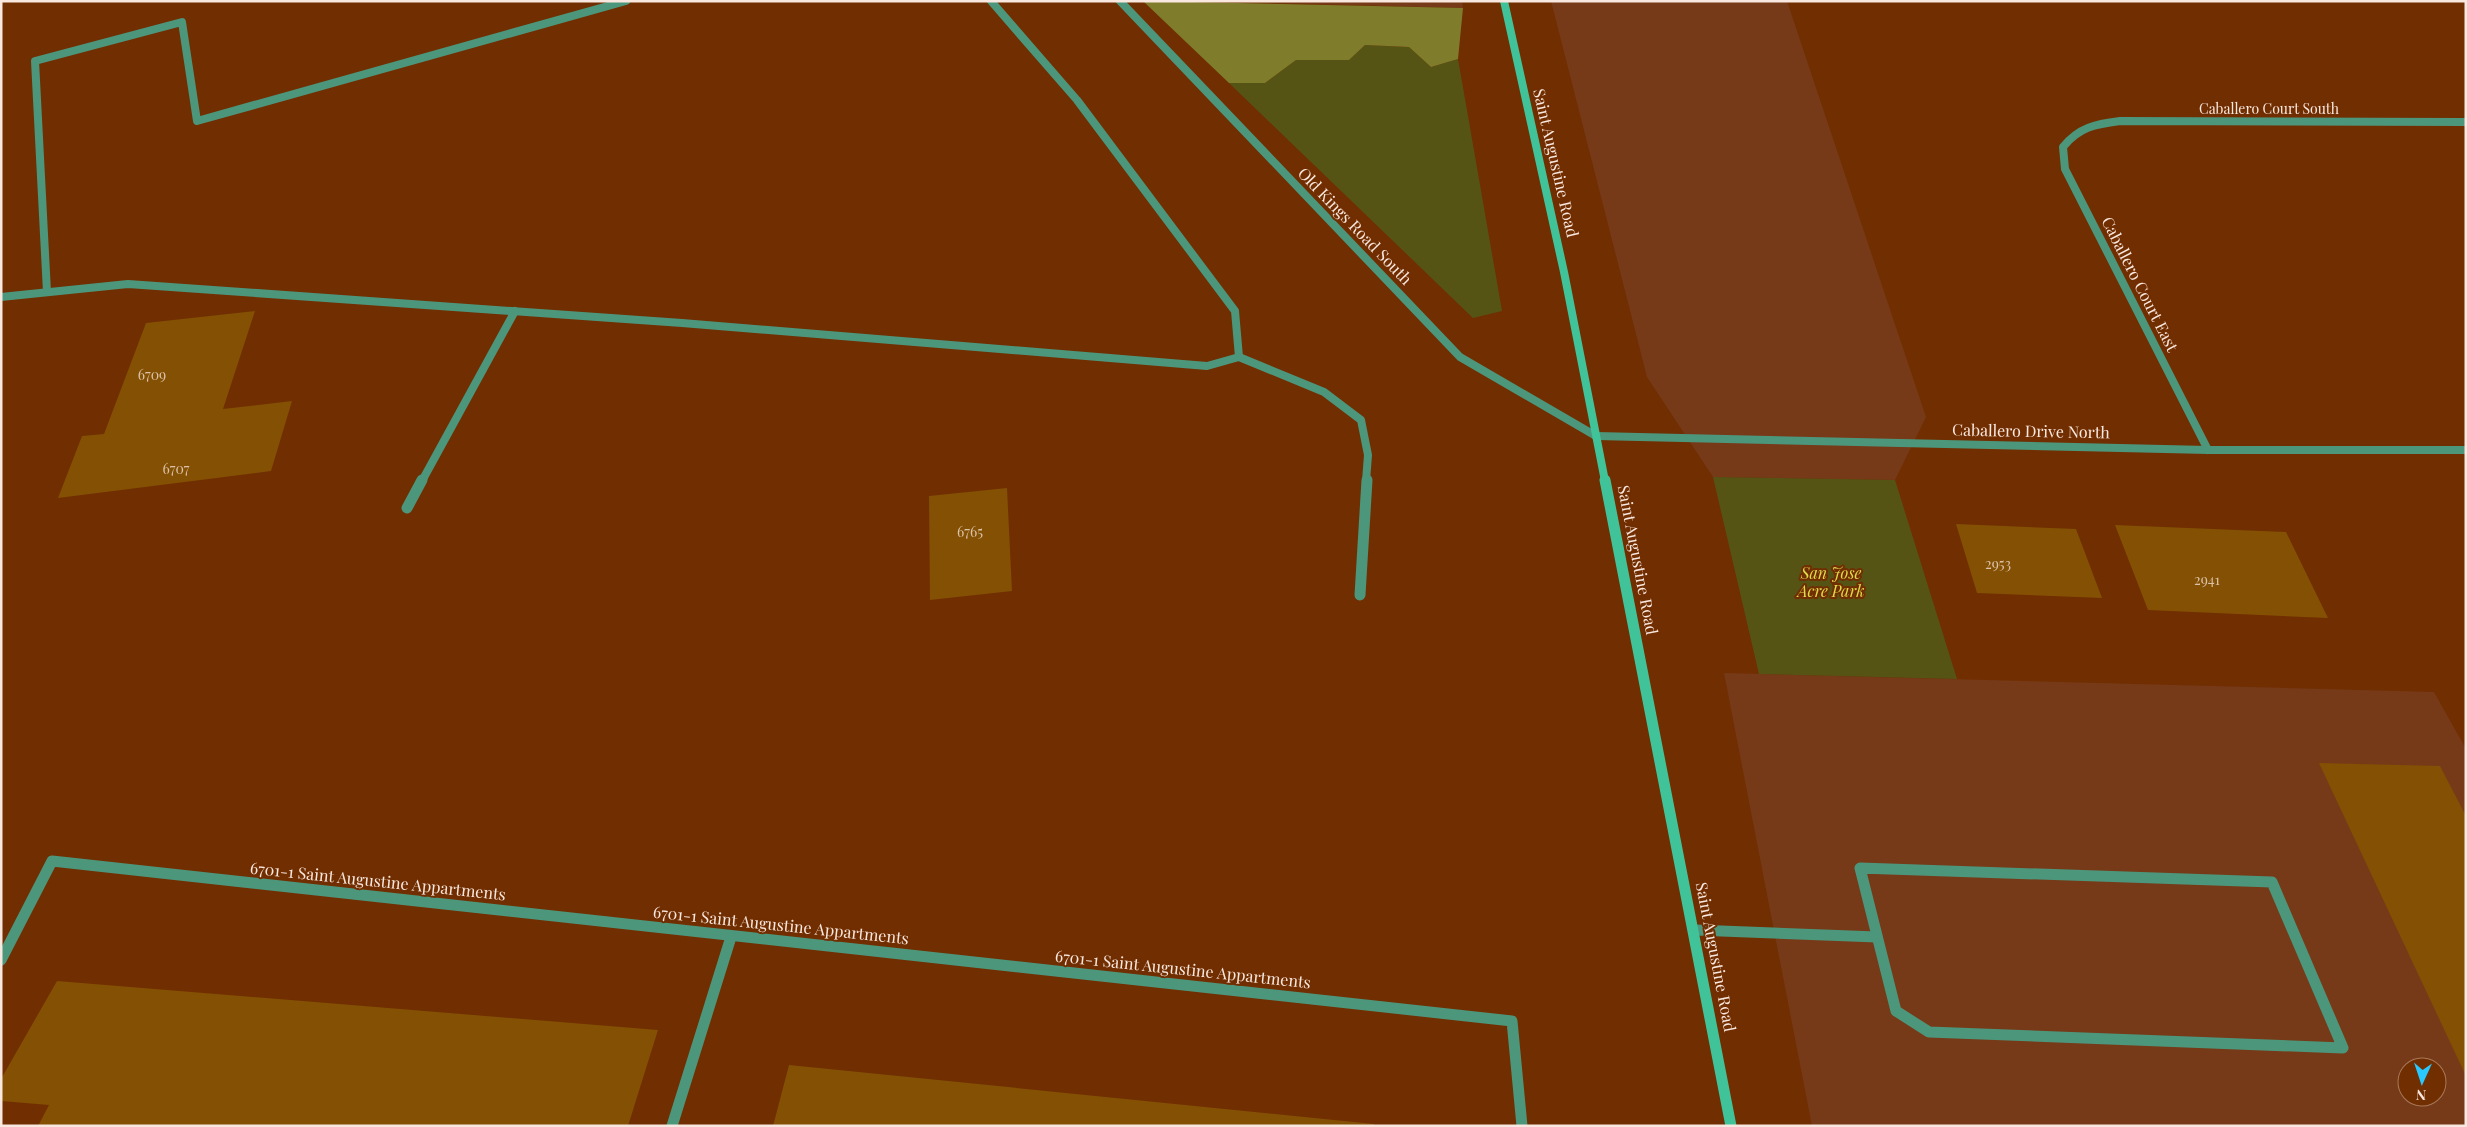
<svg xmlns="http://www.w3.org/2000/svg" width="2467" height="1127" viewBox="0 0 2467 1127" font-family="'Playfair Display',serif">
	<rect width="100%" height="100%" fill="#712e00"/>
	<g fill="#763a18" fill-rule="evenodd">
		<polygon points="1196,1 1462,1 1463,8"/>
		<polygon points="1551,1 1787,1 1926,417 1895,480 1713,477 1647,377"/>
		<path d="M1724,673L2434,692L2466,749V1126H1812ZM2407,1067H2437V1097H2407Z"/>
	</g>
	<g fill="#565415">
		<polygon points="1365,45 1409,47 1431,67 1458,59 1502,311 1473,318 1229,83 1265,83 1296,60 1349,60"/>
		<polygon points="1713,477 1895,480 1957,679 1759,674"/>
	</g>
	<polygon fill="#7f7d2b" points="1143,1 1463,8 1458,59 1431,67 1409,47 1365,45 1349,60 1296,60 1265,83 1229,83"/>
	<g fill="#835004">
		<polygon points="255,311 223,409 292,401 271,471 58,498 82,436 104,434 146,323"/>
		<polygon points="1007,488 1012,591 930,600 929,496"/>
		<polygon points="1956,524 2076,529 2102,598 1977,593"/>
		<polygon points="2115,525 2286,532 2328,618 2148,610"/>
		<polygon points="2319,763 2440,766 2466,816 2466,1076"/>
		<polygon points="57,981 658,1030 628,1126 38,1126 49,1105 1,1101 1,1079"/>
		<polygon points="789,1065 1374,1124 1374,1126 773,1126"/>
	</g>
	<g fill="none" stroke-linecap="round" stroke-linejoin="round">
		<g stroke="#4c967c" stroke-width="8">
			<polyline points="991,1 1077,100 1235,311 1239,357"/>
			<polyline points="47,292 35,61 182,22 197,121 626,1"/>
			<polyline points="1,297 128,284 682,323 1207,366 1239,357 1324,392 1361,420 1368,455 1366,481"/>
			<polyline points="422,481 515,311"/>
		</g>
		<g stroke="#4c967c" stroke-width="11">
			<polyline points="407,508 422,480"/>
			<polyline points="1360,595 1367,480"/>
			<polygon points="1860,868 2272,882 2343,1048 1929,1032 1896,1011"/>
			<polyline points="1695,930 1877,937"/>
		</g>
		<g stroke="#4c967c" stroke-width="8">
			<polyline points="1596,436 2208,450 2466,450"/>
			<path d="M2208,450L2065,169L2063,147C2079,127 2096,124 2120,121L2466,122"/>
		</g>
		<g stroke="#4c967c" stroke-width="11">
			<polyline points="1,960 52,861 1512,1021 1522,1126"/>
			<polyline points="672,1126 731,937"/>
		</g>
		<polyline stroke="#4c967c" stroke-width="8" points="1120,1 1460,357 1596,436"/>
		<polyline stroke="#40c399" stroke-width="8" points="1504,1 1564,272 1605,481"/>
		<polyline stroke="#40c399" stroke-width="11" points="1605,480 1731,1126"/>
	</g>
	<g text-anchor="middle" stroke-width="4" stroke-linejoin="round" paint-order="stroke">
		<g font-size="14" fill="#f9e8e0" stroke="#712e00">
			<text x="2269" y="114">Caballero Court South</text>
		</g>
		<g font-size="14" fill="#dcc2a9">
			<text x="152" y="380">6709</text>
			<text x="176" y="474">6707</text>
			<text x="970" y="537">6765</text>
			<text x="1998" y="569">2953</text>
			<text x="2207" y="585">2941</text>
		</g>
		<g font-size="16" fill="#f9e8e0" stroke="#712e00">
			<text transform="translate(1556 163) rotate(77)" y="6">Saint Augustine Road</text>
			<text transform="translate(1355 226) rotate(46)" y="6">Old Kings Road South</text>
			<text transform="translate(2140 284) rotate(63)" y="6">Caballero Court East</text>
			<text transform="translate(2031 431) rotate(1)" y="6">Caballero Drive North</text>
			<text transform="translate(1638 560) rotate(79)" y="6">Saint Augustine Road</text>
			<text transform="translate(378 881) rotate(6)" y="6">6701-1 Saint Augustine Appartments</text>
			<text transform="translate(781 925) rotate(6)" y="6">6701-1 Saint Augustine Appartments</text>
			<text transform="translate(1716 957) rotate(79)" y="6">Saint Augustine Road</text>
			<text transform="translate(1183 969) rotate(6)" y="6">6701-1 Saint Augustine Appartments</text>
		</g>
		<g font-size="16" font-style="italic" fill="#dfdb4c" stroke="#712e00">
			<text x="1831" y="579">San Jose<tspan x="1831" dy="18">Acre Park</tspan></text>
		</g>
	</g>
	<rect width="2467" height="1127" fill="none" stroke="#f9e8e0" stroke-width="5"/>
	<g transform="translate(2422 1082) rotate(183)"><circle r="24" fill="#712e00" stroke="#a7785a"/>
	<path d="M0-4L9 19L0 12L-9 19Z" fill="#29c8ff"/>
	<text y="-8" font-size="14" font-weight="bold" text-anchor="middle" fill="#f9e8e0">N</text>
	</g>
</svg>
